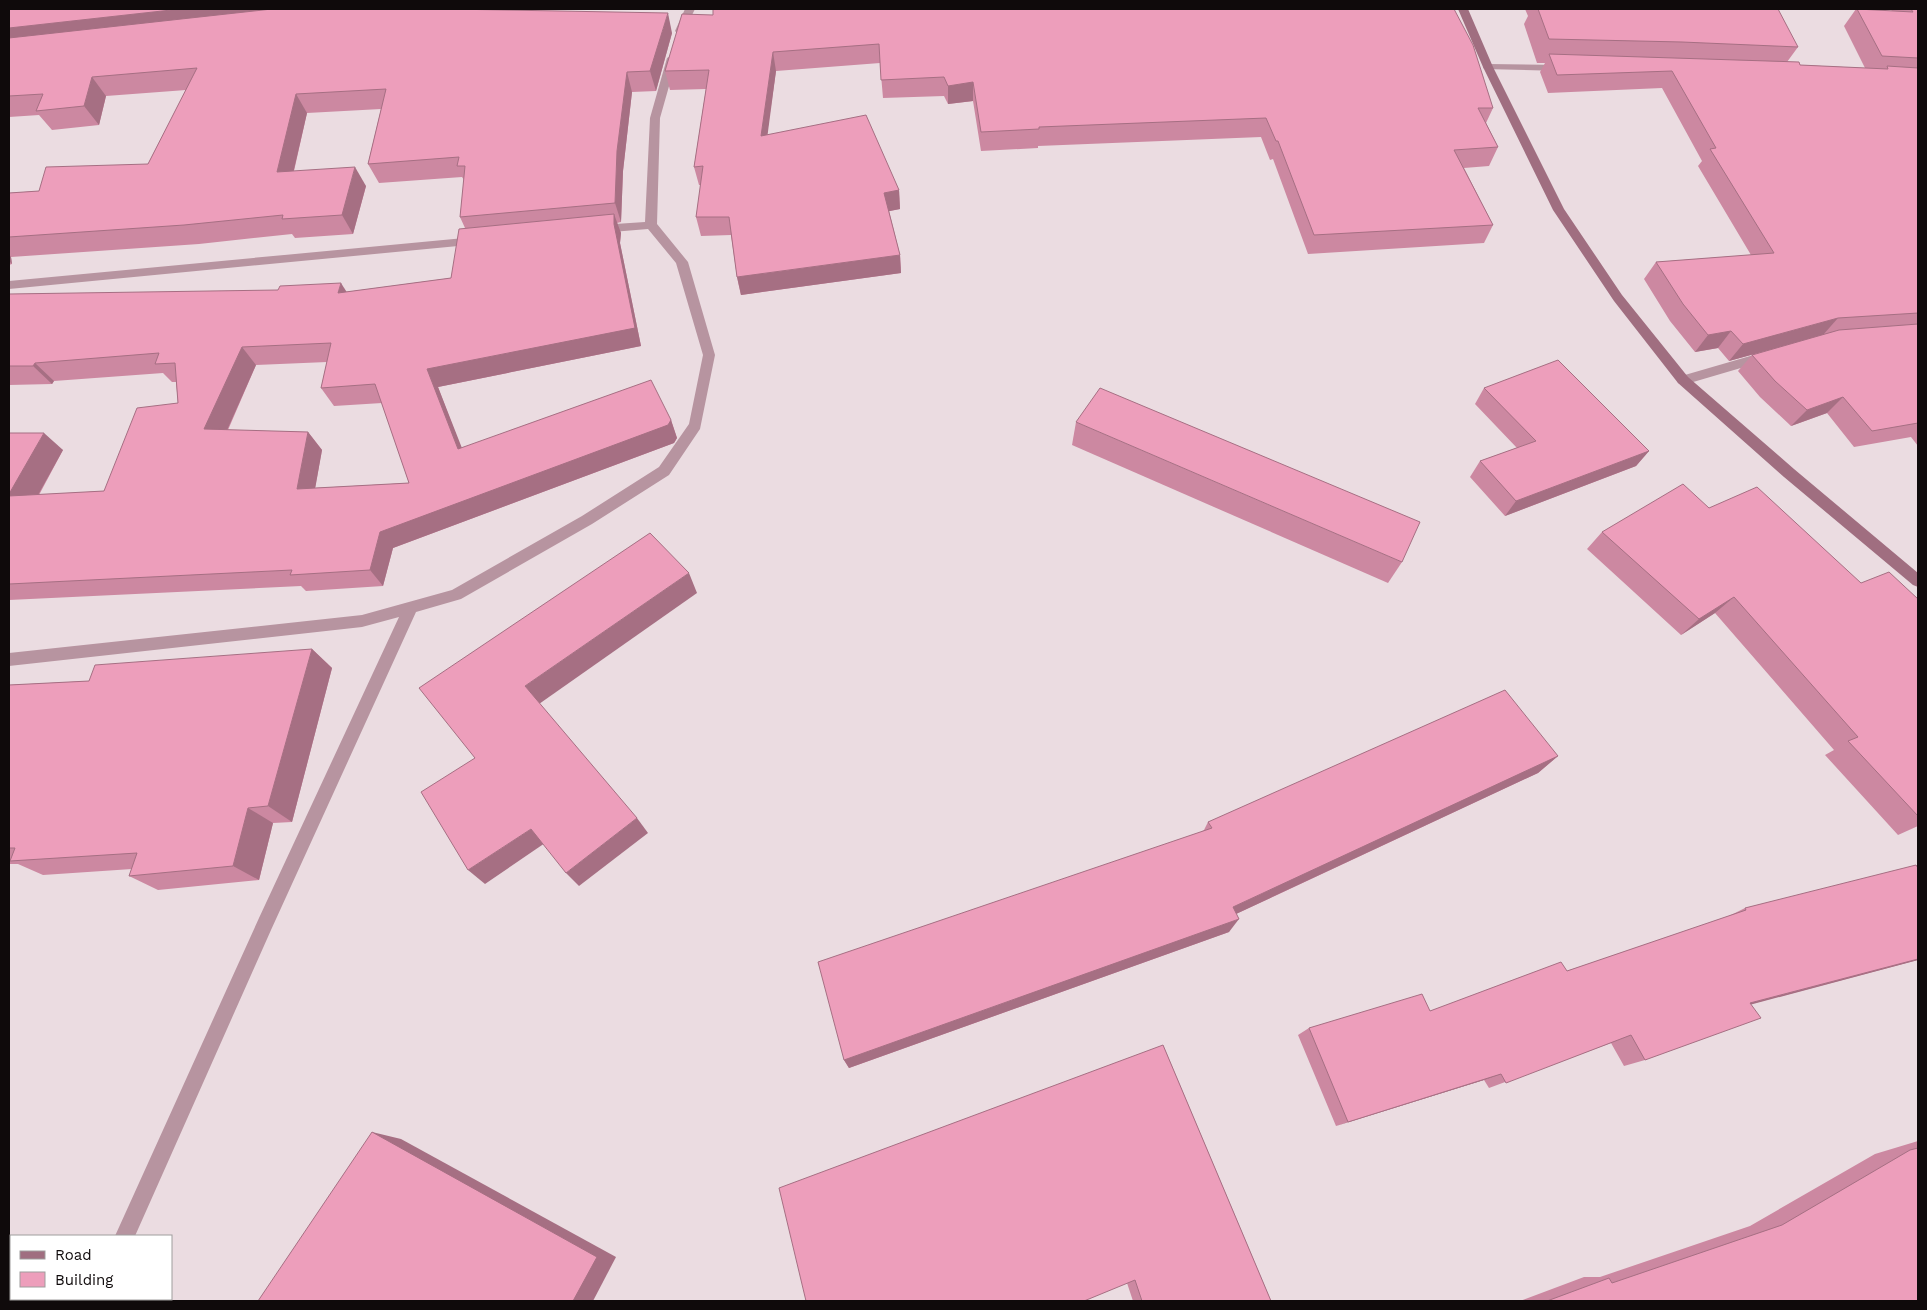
<svg xmlns="http://www.w3.org/2000/svg" width="1927" height="1310" viewBox="0 0 1927 1310" font-family="'Work Sans',sans-serif">
	<rect width="100%" height="100%" fill="#ebdce1"/>
	<g fill="none" stroke-linecap="round" stroke-linejoin="round">
		<g fill="#b794a0" fill-rule="evenodd">
			<polygon points="685,9 695,9 683,33 677,33 675,31"/>
			<polygon points="672,55 677,58 660,118 657,224 688,262 715,355 700,429 669,475 592,524 461,599 416,612 271,930 135,1236 115,1236 259,918 399,617 362,627 9,666 9,653 362,615 452,590 582,516 659,467 689,424 703,355 676,263 648,229 600,233 594,229 600,225 645,222 650,118 667,58"/>
			<polygon points="1488,64 1562,65 1567,68 1562,71 1484,69 1483,67"/>
			<polygon points="475,237 481,241 479,244 9,289 9,281"/>
			<polygon points="1764,352 1768,354 1770,357 1768,360 1683,385 1678,383 1677,380 1678,377"/>
			<polygon points="86,1299 107,1299 106,1301 85,1301"/>
		</g>
		<polygon fill="#a06e80" fill-rule="evenodd" points="1458,9 1468,9 1493,67 1564,209 1622,295 1688,377 1794,469 1918,573 1918,587 1913,585 1784,477 1678,383 1614,301 1553,210 1483,67"/>
	</g>
	<g fill="#cc88a1" fill-rule="evenodd">
		<path d="M9,9H449L672,33L656,91L632,92L623,171L621,222L617,223L621,233L620,243L641,346L438,387L461,448L671,420L677,438L674,443L393,548L383,586L306,591L301,586L9,600V433L63,450L39,495L104,491L178,403L176,382H172L163,373L54,381L52,384L9,385V294L346,292L451,278L465,228L460,217L464,180L462,177L379,183L368,164L381,109L307,113L294,171L366,186L353,234L295,238L292,234L199,244L11,257L12,264L9,265V193L39,191L148,164L186,90L106,96L99,125L52,130L39,115L9,117ZM327,362L321,388L334,406L382,403L409,483L315,488L322,450L308,432L228,430L256,365Z"/>
		<polygon points="1525,9 1769,9 1798,47 1787,62 1800,65 1865,68 1844,26 1856,9 1891,11 1893,9 1918,9 1918,446 1911,437 1854,447 1827,413 1791,426 1760,397 1738,371 1752,355 1791,344 1729,361 1718,348 1695,352 1670,321 1644,279 1656,262 1751,255 1698,166 1702,161 1662,88 1548,93 1540,72 1545,63 1537,63 1524,24 1528,16"/>
		<polygon points="713,15 1493,108 1486,123 1498,147 1489,166 1464,168 1493,225 1484,243 1308,254 1273,159 1270,160 1261,137 1038,146 1038,148 981,151 973,101 948,104 944,96 883,98 880,63 776,71 767,134 899,190 900,209 889,211 900,255 901,273 741,295 737,277 731,235 701,236 696,217 701,185 699,185 694,167 706,89 670,90 665,71"/>
		<polygon points="1484,388 1649,451 1636,466 1505,516 1470,477 1480,461 1517,448 1475,404"/>
		<polygon points="1076,422 1402,562 1388,583 1072,445"/>
		<polygon points="1709,508 1861,583 1918,599 1918,826 1898,835 1825,755 1834,750 1715,613 1681,635 1587,549 1602,532"/>
		<polygon points="312,649 332,668 292,822 273,823 259,880 158,890 129,876 132,869 43,875 18,864 9,864 9,685 89,681"/>
		<polygon points="1558,756 1538,773 1236,914 1229,932 849,1068 844,1060 1204,830 1208,822"/>
		<polygon points="1918,868 1918,960 1751,1004 1645,1060 1624,1066 1611,1043 1489,1088 1484,1080 1336,1126 1298,1035 1309,1028 1430,1011 1567,971 1725,918 1745,908"/>
		<polygon points="1163,1045 1271,1301 1133,1301 1127,1283"/>
		<polygon points="1918,1141 1918,1301 1520,1301 1584,1277 1600,1277 1750,1226 1875,1154"/>
	</g>
	<g fill="#a66f83">
		<polygon points="180,9 259,9 266,20 9,49 9,28"/>
		<polygon points="668,13 672,33 656,91 650,71"/>
		<polygon points="773,52 776,71 765,154 761,136"/>
		<polygon points="627,72 632,92 623,171 621,222 615,203 617,151"/>
		<polygon points="92,77 106,96 99,125 84,106"/>
		<polygon points="973,82 973,101 948,104 948,86"/>
		<polygon points="296,94 307,113 289,191 277,172"/>
		<polygon points="355,167 366,186 353,234 342,215"/>
		<polygon points="899,190 900,209 885,212 884,193"/>
		<polygon points="614,214 621,233 620,243 641,346 438,387 469,466 458,449 427,369 614,224"/>
		<polygon points="9,254 11,257 12,264 9,261"/>
		<polygon points="900,255 901,273 741,295 737,277"/>
		<polygon points="341,283 353,302 338,293"/>
		<polygon points="1838,318 1823,335 1729,361 1743,344"/>
		<polygon points="1731,331 1718,348 1695,352 1708,335"/>
		<polygon points="242,347 256,365 220,446 204,429"/>
		<polygon points="35,363 54,381 52,384 33,366"/>
		<polygon points="1843,397 1827,413 1791,426 1807,410"/>
		<polygon points="671,420 677,438 674,443 393,548 383,586 370,570 380,532"/>
		<polygon points="308,432 322,450 312,506 297,489"/>
		<polygon points="44,433 63,450 28,513 9,498 9,494"/>
		<polygon points="1649,451 1636,466 1505,516 1516,501"/>
		<polygon points="689,573 697,593 539,704 525,686"/>
		<polygon points="1734,597 1715,613 1681,635 1699,619"/>
		<polygon points="312,649 332,668 292,822 268,806"/>
		<polygon points="1558,756 1538,773 1223,920 1233,907"/>
		<polygon points="248,808 273,823 259,880 233,866"/>
		<polygon points="637,818 648,833 579,886 566,873"/>
		<polygon points="531,829 545,843 485,884 468,870"/>
		<polygon points="1239,919 1229,932 849,1068 844,1060"/>
		<polygon points="1918,959 1918,960 1727,1011 1750,1003"/>
		<polygon points="1501,1074 1484,1080 1336,1126 1348,1122"/>
		<polygon points="372,1132 401,1139 616,1257 593,1301 573,1301"/>
	</g>
	<g fill="#ed9ebb" stroke="#a66f83" fill-rule="evenodd">
		<polygon points="9,9 180,9 9,28"/>
		<polygon points="272,9 449,9 668,13 650,71 627,72 617,151 615,203 460,217 465,166 457,166 459,157 368,164 386,89 296,94 277,172 355,167 342,215 282,219 283,215 184,225 9,237 9,193 39,191 46,167 148,164 197,68 92,77 84,106 36,111 43,94 9,96 9,38"/>
		<polygon points="713,9 1454,9 1473,45 1493,108 1478,108 1498,147 1454,150 1493,225 1314,235 1278,141 1276,141 1266,118 1039,127 1039,129 981,132 973,82 948,86 944,77 881,80 879,44 773,52 761,136 866,115 899,190 884,193 900,255 737,277 729,217 696,217 703,166 694,167 709,70 665,71 682,14 713,15"/>
		<polygon points="1538,9 1778,9 1798,47 1682,42 1549,39"/>
		<polygon points="1857,9 1913,12 1911,9 1918,9 1918,58 1882,56"/>
		<polygon points="1549,54 1799,62 1800,65 1888,69 1887,66 1918,68 1918,313 1838,318 1743,344 1731,331 1708,335 1683,304 1656,262 1774,253 1710,149 1716,148 1672,71 1557,75"/>
		<path d="M614,214V224L635,328L427,369L458,449L651,380L671,420L668,425L380,532L370,570L290,575L292,570L9,584V496L104,491L137,408L178,403L175,363L155,364L159,353L35,363L33,366H9V294L278,290L280,286L341,283L338,293L451,278L459,229ZM331,343L321,388L375,384L409,483L297,489L308,432L204,429L242,347Z"/>
		<polygon points="1918,324 1918,423 1872,431 1843,397 1807,410 1775,381 1752,355 1839,330"/>
		<polygon points="1558,360 1649,451 1516,501 1480,461 1536,441 1484,388"/>
		<polygon points="1100,388 1420,522 1402,562 1076,422"/>
		<polygon points="9,433 44,433 9,494"/>
		<polygon points="1683,484 1709,508 1757,487 1861,583 1889,572 1918,599 1918,816 1848,741 1858,737 1734,597 1699,619 1602,532"/>
		<polygon points="650,533 689,573 525,686 637,818 566,873 531,829 468,870 421,792 475,758 419,688"/>
		<polygon points="312,649 268,806 248,808 233,866 129,876 137,853 10,861 15,848 9,848 9,685 89,681 95,665"/>
		<polygon points="1505,690 1558,756 1233,907 1239,919 844,1060 818,962 1212,828 1208,822"/>
		<polygon points="1916,865 1918,868 1918,959 1750,1003 1761,1018 1645,1060 1631,1035 1506,1083 1501,1074 1348,1122 1309,1028 1422,994 1430,1011 1561,962 1567,971 1746,910 1745,908"/>
		<polygon points="1163,1045 1271,1301 1142,1301 1135,1280 1084,1301 806,1301 779,1188"/>
		<polygon points="372,1132 597,1257 573,1301 258,1301"/>
		<polygon points="1918,1148 1918,1301 1547,1301 1609,1278 1612,1283 1782,1225 1910,1150"/>
	</g>
	<rect width="1927" height="1310" fill="none" stroke="#0f0a0b" stroke-width="20"/>
	<rect x="10" y="1235" width="162" height="65" fill="#ffffff" stroke="#9f9d9d"/>
	<rect x="20" y="1251" width="25" height="8" fill="#a06e80" stroke="#9f9d9d"/>
	<text x="55" y="1260" font-size="15" fill="#0f0a0b">Road</text>
	<rect x="20" y="1272" width="25" height="15" fill="#ed9ebb" stroke="#9f9d9d"/>
	<text x="55" y="1285" font-size="15" fill="#0f0a0b">Building</text>
</svg>
